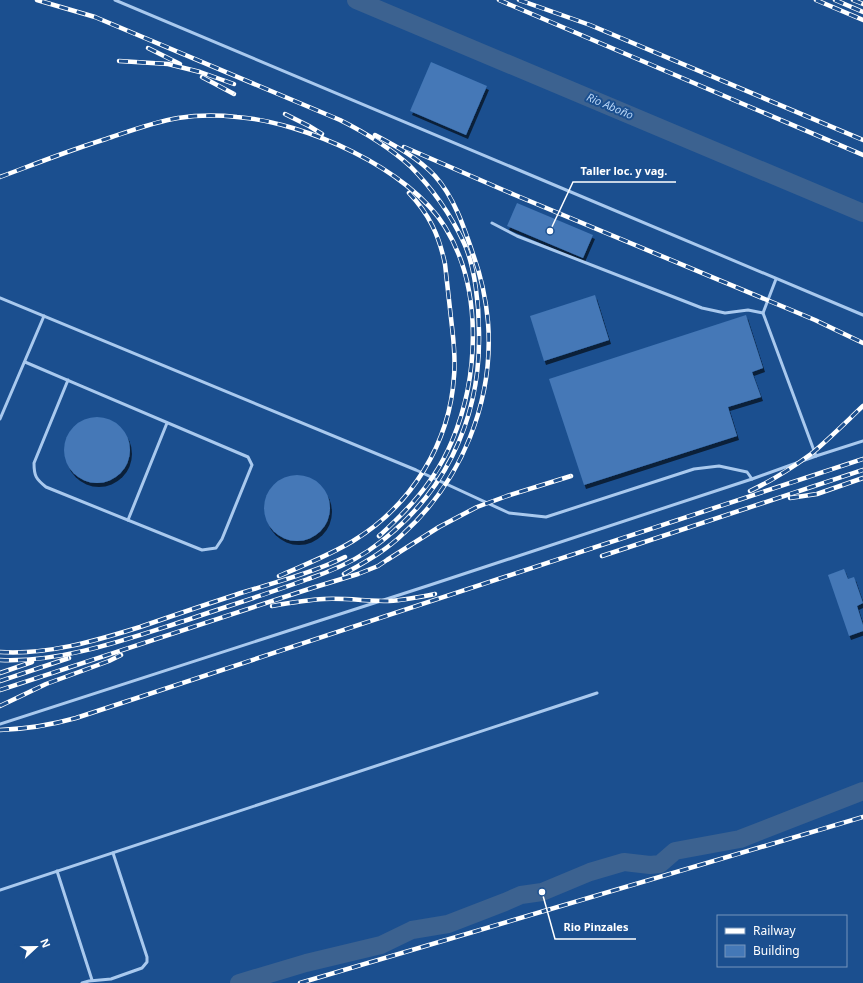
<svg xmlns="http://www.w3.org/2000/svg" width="863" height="983" viewBox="0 0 863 983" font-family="'Noto Sans',sans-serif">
	<defs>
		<filter id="shadow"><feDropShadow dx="2" dy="4" stdDeviation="0" flood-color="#0009"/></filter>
	</defs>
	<rect width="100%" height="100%" fill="#1b4f8f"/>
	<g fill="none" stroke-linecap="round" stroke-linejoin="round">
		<g stroke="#3c6290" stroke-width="18">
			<polyline points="356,0 863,213"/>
			<polyline points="239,983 306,963 381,945 412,930 448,924 505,902 521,895 542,892 590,872 624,862 650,865 660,864 675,851 740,839 863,791"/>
		</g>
	</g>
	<g fill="#4478b7" filter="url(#shadow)">
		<polygon points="431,62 487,86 466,135 410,111"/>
		<polygon points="517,203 593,235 583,258 507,226"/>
		<polygon points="595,295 609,340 544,361 530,316"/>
		<polygon points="746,315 763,368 752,372 761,397 728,407 737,436 584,485 549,379"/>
		<circle cx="97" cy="450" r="33"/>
		<circle cx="297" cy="508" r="33"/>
		<polygon points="844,569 848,579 854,577 863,603 857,606 863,625 863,631 849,636 828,575"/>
	</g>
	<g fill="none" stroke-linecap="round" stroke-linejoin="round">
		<g stroke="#a9c9ee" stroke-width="3">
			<polyline points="115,0 863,315"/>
			<polyline points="492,223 517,236 702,308 725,313 748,310 763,313"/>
			<polyline points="776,279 763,313 816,456"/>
			<polyline points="0,298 416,470 509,513 546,517 694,469 719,466 747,472 752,479"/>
			<path d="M25,362C99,394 173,425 248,457L252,465L222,539L216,548L202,550L46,487C36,479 34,476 34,463L68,380"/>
			<polyline points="0,419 44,316"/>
			<polyline points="128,520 167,423"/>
			<polyline points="0,724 430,585 752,479 816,456 863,441"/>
			<polyline points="57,871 92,980"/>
			<polyline points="0,890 597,693"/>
			<polyline points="82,983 89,981 111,979 142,968 147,962 147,957 113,853"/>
		</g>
		<defs>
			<g id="rail">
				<polyline points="499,0 863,155"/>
				<polyline points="519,0 590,25 863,140"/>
				<polyline points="816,0 863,20"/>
				<polyline points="835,0 863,12"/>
				<polyline points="853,0 863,4"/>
				<polyline points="148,48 180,64"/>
				<polyline points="119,61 168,64 200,72 234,84"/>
				<polyline points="202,77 234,94"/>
				<polyline points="285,114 309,126 322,134"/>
				<polyline points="404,147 515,195 815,320 863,343"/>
				<path d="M0,177C35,164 70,150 106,139C130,131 154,122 178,118C198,115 218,115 237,117C304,122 409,168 445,227C483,288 479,377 452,441C440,470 422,494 400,516C393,523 386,530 379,536"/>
				<path d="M750,491C771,481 792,468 811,454C829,439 846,422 863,406"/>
				<polyline points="790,498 817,494 863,478"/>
				<polyline points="602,556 863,470"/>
				<path d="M344,574C365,562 387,550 404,533C462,480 494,401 488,322C486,299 481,276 473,254C464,227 454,197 435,176C418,158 396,146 375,135"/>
				<path d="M279,576C304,565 330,555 353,541C411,506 450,443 454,376C456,356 453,337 451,318C449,300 447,282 445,264C439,235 429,214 409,193"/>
				<path d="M272,606C289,603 307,600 324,599C346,598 367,601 389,601C405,600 420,597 435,594"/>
				<path d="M0,652C48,655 95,641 140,627C172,616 204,605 235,595C272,583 310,574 345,557"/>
				<path d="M0,660C61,663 127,639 184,621C225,607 267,594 308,579C329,572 350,563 368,551C443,500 481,421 479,332C479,305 475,267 464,243C451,215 432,188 410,166C390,148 364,132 340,120L95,17L37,0"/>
				<polyline points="0,673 32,662"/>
				<polyline points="0,681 69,658"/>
				<polyline points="0,690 312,588 358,574 378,566 387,560 439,527 477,507 507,496 571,476"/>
				<polyline points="0,706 46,684 109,661 121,655"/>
				<path d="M0,730C26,729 51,725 76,718L863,459"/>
				<polyline points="300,983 863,817"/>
			</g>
		</defs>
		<use href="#rail" stroke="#fff" stroke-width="4.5"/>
		<use href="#rail" stroke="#1b4f8f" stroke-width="3" stroke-dasharray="9" stroke-linecap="butt"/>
	</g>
	<g text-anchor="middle" stroke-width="4" stroke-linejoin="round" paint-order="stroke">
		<g font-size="11" font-style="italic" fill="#b5d3f5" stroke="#1b4f8f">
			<text transform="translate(610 106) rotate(23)" y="4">Rio Aboño</text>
		</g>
	</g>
	<path fill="none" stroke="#fff" stroke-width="1.5" d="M550 231L573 182H676M542 892L555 939H636"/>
	<g fill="#fff" stroke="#1b4f8f" stroke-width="1.5">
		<circle cx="550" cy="231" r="4"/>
		<circle cx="542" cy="892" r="4"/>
	</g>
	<g font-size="11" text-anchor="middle" font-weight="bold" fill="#fff" stroke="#1b4f8f" stroke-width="4" stroke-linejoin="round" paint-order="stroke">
		<text x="624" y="175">Taller loc. y vag.</text>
		<text x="596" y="931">Rio Pinzales</text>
	</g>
	<rect x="717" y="915" width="130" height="52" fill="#1b4f8f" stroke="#7695bc"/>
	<rect x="725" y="928" width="20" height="6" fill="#ffffff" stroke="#7695bc"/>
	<text x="753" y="935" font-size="12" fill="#ffffff">Railway</text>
	<rect x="725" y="945" width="20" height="12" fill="#4478b7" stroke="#7695bc"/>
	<text x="753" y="955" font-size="12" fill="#ffffff">Building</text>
	<g transform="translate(36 947) rotate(68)" stroke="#1b4f8f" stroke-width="3" paint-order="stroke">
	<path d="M0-3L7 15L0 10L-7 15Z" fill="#ffffff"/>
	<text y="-6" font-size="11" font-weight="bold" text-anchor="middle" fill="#ffffff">N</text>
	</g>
</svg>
